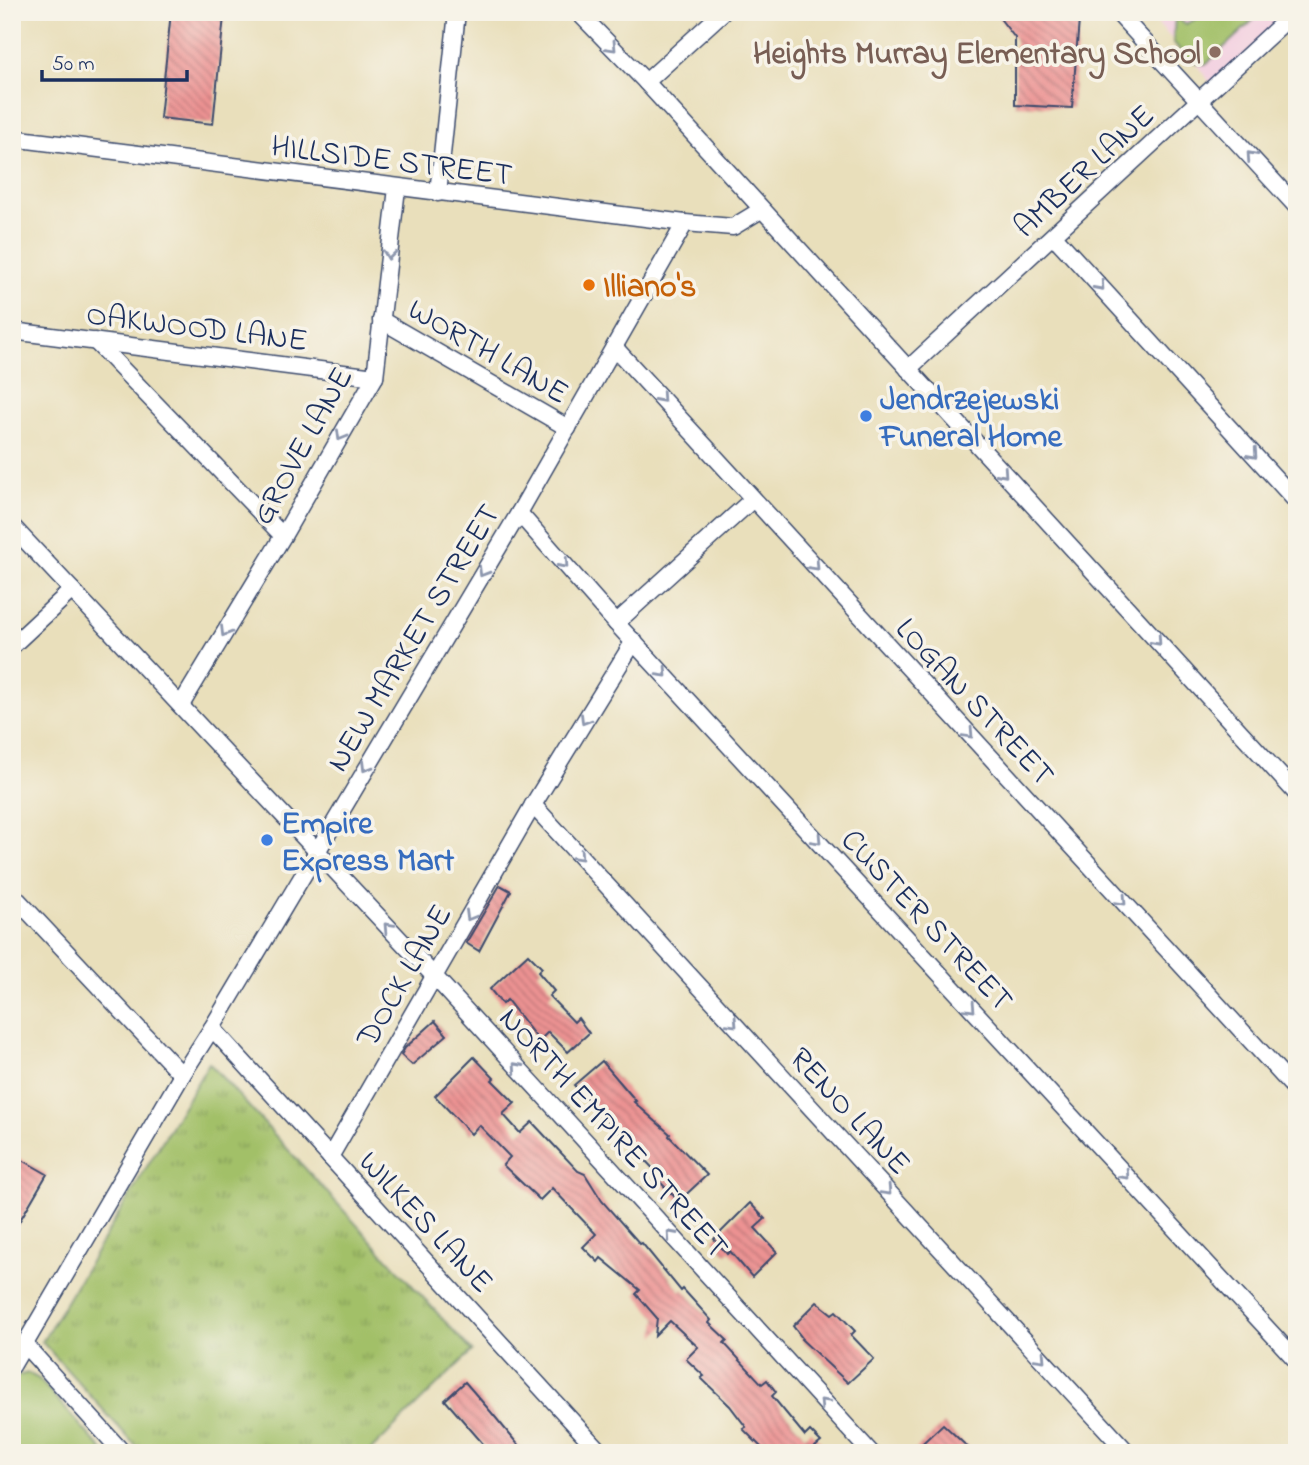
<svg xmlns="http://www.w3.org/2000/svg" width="1309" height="1465" viewBox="0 0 1309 1465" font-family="'Indie Flower',sans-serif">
	<defs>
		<pattern id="park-tufts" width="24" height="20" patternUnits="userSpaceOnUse" patternTransform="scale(1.75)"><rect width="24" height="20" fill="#a2c067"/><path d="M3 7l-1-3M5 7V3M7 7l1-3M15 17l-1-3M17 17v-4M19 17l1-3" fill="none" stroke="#839c58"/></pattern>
		<pattern id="building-back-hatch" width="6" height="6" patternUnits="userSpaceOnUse" patternTransform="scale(1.75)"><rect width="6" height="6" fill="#ec9292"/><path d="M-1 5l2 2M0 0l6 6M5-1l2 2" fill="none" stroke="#be787a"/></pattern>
	</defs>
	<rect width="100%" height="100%" fill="#f7f3e8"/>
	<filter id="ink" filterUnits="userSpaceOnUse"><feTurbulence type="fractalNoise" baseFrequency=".0143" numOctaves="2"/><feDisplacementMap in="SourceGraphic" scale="14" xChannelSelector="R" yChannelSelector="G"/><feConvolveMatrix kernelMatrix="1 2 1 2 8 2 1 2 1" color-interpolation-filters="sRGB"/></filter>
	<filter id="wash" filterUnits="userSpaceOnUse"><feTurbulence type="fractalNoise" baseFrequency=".00686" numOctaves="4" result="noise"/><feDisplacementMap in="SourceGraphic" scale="28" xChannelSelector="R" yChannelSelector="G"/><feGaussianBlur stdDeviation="1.57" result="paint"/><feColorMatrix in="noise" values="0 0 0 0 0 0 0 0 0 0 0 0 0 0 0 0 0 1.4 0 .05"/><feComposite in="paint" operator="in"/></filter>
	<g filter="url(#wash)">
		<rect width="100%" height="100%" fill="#e9dfbb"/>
		<polygon fill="#f3cfe0" points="1146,12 1291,12 1212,85 1196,64"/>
		<g fill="#a2c067" stroke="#5e7862" stroke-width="2">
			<path d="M1198,12H1262L1206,64C1190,65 1183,53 1173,42L1175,17L1186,24L1198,18Z"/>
			<polygon points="28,1373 39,1379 105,1453 12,1453 12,1382 17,1376"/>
		</g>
		<polygon fill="url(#park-tufts)" stroke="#5e7862" stroke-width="2" points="209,1063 472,1351 368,1453 142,1453 42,1342"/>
		<g id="blocks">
			<g fill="url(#building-back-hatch)">
				<polygon points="171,12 224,16 213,124 160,118"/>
				<polygon points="995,12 1072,12 1079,20 1072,108 1015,105 1015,38"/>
				<polygon points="500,885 511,891 479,951 466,943"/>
				<polygon points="528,954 542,968 538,972 554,991 549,996 574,1022 578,1018 589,1033 568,1052 548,1032 539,1041 507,1000 502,1004 490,989"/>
				<polygon points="435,1021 447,1035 412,1065 401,1055 405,1048"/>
				<polygon points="474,1057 494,1078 492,1080 515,1103 503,1114 520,1133 532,1122 578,1171 585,1174 602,1201 640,1244 642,1243 681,1291 683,1289 711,1320 709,1323 727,1340 724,1343 762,1384 767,1380 776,1392 772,1396 805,1436 810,1431 821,1442 815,1447 820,1453 767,1453 743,1429 746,1427 730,1406 701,1378 704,1376 686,1359 698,1347 670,1321 655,1336 657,1318 636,1294 640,1290 601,1258 598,1262 583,1247 596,1234 552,1188 540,1200 503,1165 510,1157 479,1125 471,1134 435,1096"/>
				<polygon points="602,1061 636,1101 634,1102 670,1134 669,1136 707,1175 679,1201 659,1181 662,1178 574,1085"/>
				<polygon points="12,1154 47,1174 12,1234"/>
				<polygon points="750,1203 765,1219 755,1228 777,1252 752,1277 730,1251 727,1254 714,1239"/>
				<polygon points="817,1302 832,1314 836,1311 855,1331 851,1335 874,1359 848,1383 801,1339 802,1338 793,1326"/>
				<polygon points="465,1382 491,1412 525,1453 491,1453 445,1400"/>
				<polygon points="943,1424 974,1453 912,1453"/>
			</g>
		</g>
	</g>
	<g filter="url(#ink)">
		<use href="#blocks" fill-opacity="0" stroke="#3a496c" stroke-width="2"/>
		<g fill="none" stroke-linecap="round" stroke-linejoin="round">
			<defs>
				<g id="minor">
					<polyline points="578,12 646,82 1297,794"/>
					<polyline points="1117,12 1297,207"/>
					<polyline points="646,82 723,12"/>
					<polyline points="12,138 685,223 733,227 761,210"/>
					<polyline points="438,193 457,12"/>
					<polyline points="1054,236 1297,502"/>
					<polyline points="381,320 568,428"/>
					<polyline points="12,331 375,377"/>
					<polyline points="95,341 283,536"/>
					<polyline points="615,348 1297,1091"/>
					<polyline points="908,369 1295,12"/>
					<polyline points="519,513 616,623 1297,1361"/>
					<polyline points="12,526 435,977 871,1453"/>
					<polyline points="616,623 753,499"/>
					<polyline points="12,646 72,590"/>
					<polyline points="181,705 283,536 375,377 397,188"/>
					<polyline points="533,805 1128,1453"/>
					<polyline points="12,894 182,1075"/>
					<polyline points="212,1028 601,1453"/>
					<polyline points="330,1157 533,805 634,641"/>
					<polyline points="25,1345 123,1453"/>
					<polyline points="12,1366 182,1075 212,1028 519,513 685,223"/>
				</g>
			</defs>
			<use href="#minor" stroke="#3a496c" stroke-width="19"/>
			<use href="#minor" stroke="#fff" stroke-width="16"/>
		</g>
		<defs><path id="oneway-chevron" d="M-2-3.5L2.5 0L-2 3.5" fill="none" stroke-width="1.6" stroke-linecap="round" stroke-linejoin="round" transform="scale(1.75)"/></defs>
		<g stroke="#8d97ae">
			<use href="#oneway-chevron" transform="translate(612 47) rotate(46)"/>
			<use href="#oneway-chevron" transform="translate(1251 156) rotate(-132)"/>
			<use href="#oneway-chevron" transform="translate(389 255) rotate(97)"/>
			<use href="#oneway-chevron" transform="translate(1100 286) rotate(48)"/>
			<use href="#oneway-chevron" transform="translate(661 398) rotate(48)"/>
			<use href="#oneway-chevron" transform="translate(341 436) rotate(120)"/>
			<use href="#oneway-chevron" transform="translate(1253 454) rotate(48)"/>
			<use href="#oneway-chevron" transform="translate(1003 473) rotate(48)"/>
			<use href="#oneway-chevron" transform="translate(564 564) rotate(48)"/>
			<use href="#oneway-chevron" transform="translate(815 566) rotate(47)"/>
			<use href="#oneway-chevron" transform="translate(483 572) rotate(121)"/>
			<use href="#oneway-chevron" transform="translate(225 632) rotate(121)"/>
			<use href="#oneway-chevron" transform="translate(1157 641) rotate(48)"/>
			<use href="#oneway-chevron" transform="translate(663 673) rotate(47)"/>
			<use href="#oneway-chevron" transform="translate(585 720) rotate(121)"/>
			<use href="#oneway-chevron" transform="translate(969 734) rotate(47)"/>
			<use href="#oneway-chevron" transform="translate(366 767) rotate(121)"/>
			<use href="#oneway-chevron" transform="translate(817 840) rotate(47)"/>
			<use href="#oneway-chevron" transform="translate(579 856) rotate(47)"/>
			<use href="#oneway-chevron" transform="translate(1122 901) rotate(47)"/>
			<use href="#oneway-chevron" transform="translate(470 916) rotate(120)"/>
			<use href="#oneway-chevron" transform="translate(388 927) rotate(-133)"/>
			<use href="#oneway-chevron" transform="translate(971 1008) rotate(47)"/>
			<use href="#oneway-chevron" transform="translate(733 1023) rotate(47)"/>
			<use href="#oneway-chevron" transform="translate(517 1067) rotate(-132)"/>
			<use href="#oneway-chevron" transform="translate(1125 1175) rotate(47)"/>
			<use href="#oneway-chevron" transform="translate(887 1191) rotate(47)"/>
			<use href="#oneway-chevron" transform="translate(671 1235) rotate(-132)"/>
			<use href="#oneway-chevron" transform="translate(1041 1358) rotate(47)"/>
			<use href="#oneway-chevron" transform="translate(824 1403) rotate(-133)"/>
		</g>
	</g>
	<circle fill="#8d6e63" stroke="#f7f3e8" stroke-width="2.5" cx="1215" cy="52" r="7"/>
	<circle fill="#e8710a" stroke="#f7f3e8" stroke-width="2.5" cx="589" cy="285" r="7"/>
	<g fill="#3f7fe0" stroke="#f7f3e8" stroke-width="2.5">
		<circle cx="866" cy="416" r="7"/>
		<circle cx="267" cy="840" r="7"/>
	</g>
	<g text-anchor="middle" stroke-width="7" stroke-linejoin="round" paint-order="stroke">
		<g font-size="32" font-weight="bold" fill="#785e54" stroke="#f7f3e8" text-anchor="end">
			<text x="1201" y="63">Heights Murray Elementary School</text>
		</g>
		<g font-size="32" fill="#1b2f5e" stroke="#f7f3e8">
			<text transform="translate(392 159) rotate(7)" y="11">HILLSIDE STREET</text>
			<text transform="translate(1083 170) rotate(-43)" y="11">AMBER LANE</text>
			<text transform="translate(197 326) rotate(7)" y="11">OAKWOOD LANE</text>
			<text transform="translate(489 350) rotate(30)" y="11">WORTH LANE</text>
			<text transform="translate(301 445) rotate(-61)" y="11">GROVE LANE</text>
			<text transform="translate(412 637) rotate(-59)" y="11">NEW MARKET STREET</text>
			<text transform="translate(976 701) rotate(47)" y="11">LOGAN STREET</text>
			<text transform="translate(928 919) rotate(47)" y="11">CUSTER STREET</text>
			<text transform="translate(403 975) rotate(-60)" y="11">DOCK LANE</text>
			<text transform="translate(851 1110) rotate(47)" y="11">RENO LANE</text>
			<text transform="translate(615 1132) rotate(48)" y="11">NORTH EMPIRE STREET</text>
			<text transform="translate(427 1221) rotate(47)" y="11">WILKES LANE</text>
		</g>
		<g font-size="32" font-weight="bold" fill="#c56008" stroke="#f7f3e8" text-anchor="start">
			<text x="603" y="296">Illiano's</text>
		</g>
		<g font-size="32" font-weight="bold" fill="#366cbe" stroke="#f7f3e8" text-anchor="start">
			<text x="880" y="409">Jendrzejewski<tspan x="880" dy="37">Funeral Home</tspan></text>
			<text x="281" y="833">Empire<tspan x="281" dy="37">Express Mart</tspan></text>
		</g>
	</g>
	<rect width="1309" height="1465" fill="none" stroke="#f7f3e8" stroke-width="42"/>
	<path d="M42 70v10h145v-10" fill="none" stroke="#1b2f5e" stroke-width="3.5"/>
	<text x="52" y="70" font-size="21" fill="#1b2f5e" stroke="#f7f3e8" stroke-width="5" paint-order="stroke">50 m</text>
</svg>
